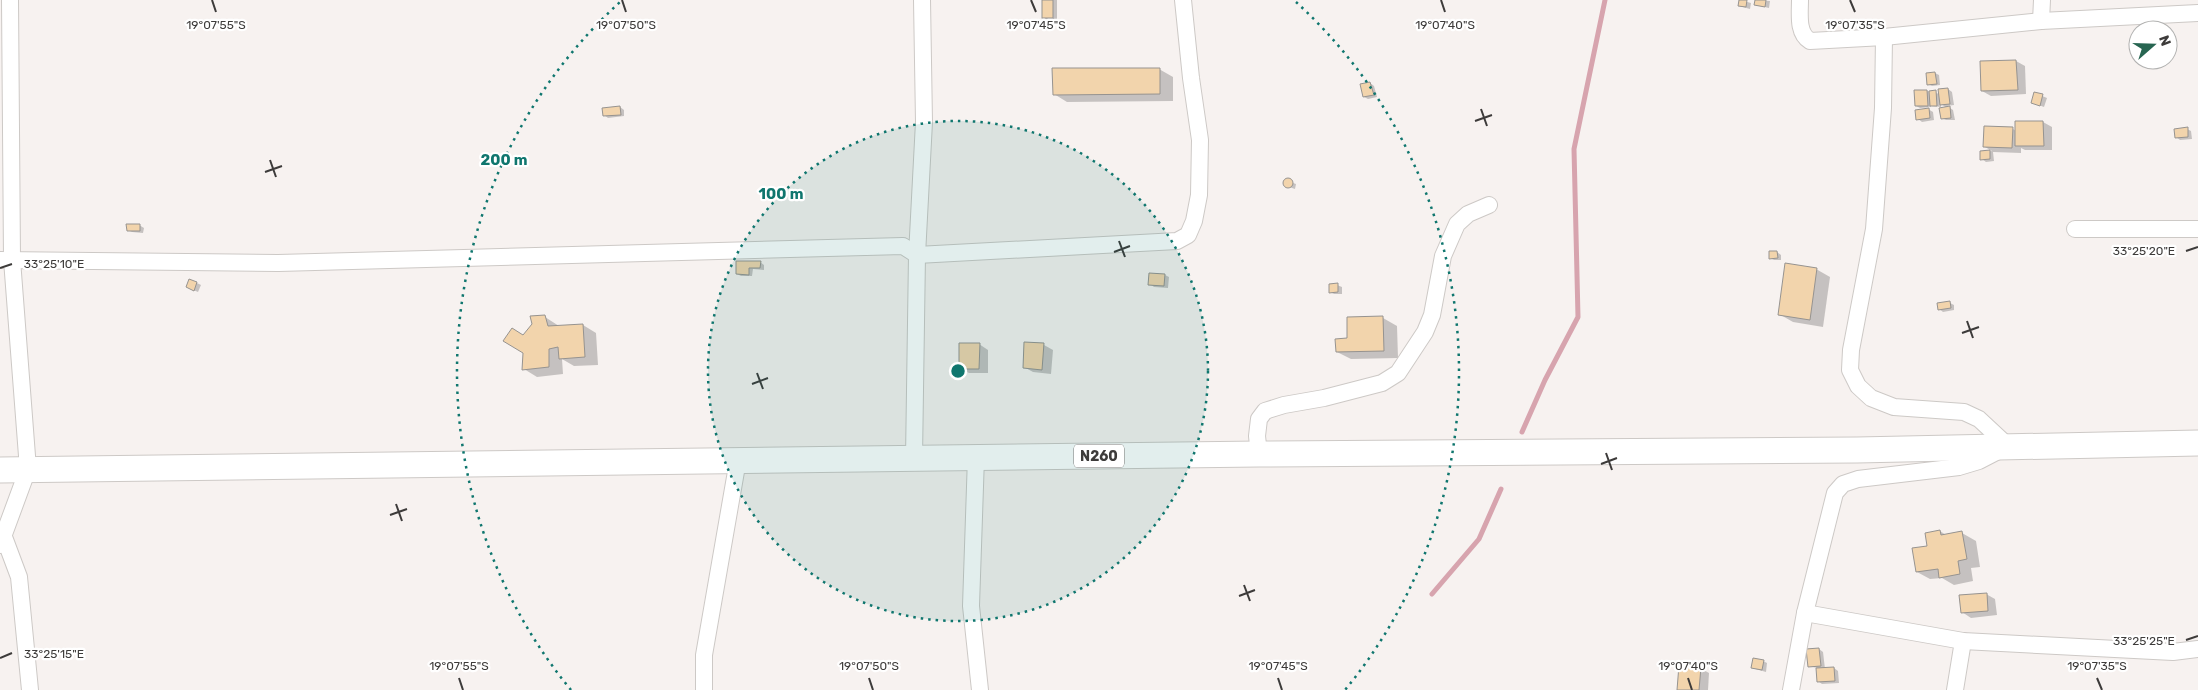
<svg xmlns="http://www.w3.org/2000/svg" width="2198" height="690" viewBox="0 0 2198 690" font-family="Rubik,sans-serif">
	<rect width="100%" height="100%" fill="#f7f2f0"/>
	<g fill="#0003" fill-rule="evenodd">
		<polygon points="1043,0 1057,0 1057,20 1048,20 1044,18"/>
		<polygon points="1740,0 1751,3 1750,9 1739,6"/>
		<polygon points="1756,0 1770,1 1769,8 1756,5"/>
		<polygon points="2016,61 2025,66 2026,94 1991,96 1982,91 1981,62"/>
		<polygon points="1159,69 1173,77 1173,101 1067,102 1054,94"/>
		<polygon points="1935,73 1939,75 1940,85 1932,86 1928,84 1927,74"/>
		<polygon points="1370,83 1374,86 1377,97 1368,99 1364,97"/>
		<path d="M1948,89L1952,92L1954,105L1947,106L1953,110L1955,120H1946L1942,118L1941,107L1931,106V107L1920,108L1916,106L1927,91L1940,94ZM1941,104L1947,108L1941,109Z"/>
		<polygon points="2035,93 2047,98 2044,107 2033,103"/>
		<polygon points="620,107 624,110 624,116 608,118 604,115"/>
		<polygon points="1928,109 1933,112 1934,120 1922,122 1918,119"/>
		<polygon points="2043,122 2052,127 2052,150 2025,150 2021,148 2021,153 1993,152 1994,161 1986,162 1982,159 1981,152 1992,151 1985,147 2013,129 2016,131"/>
		<polygon points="2187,129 2191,131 2192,139 2180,140 2176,137"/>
		<polygon points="1287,181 1296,184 1295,189 1286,186"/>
		<polygon points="139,225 144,228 143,233 132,232 128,230"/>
		<polygon points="1777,252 1781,255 1781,260 1774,260 1770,258"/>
		<polygon points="760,262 764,265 764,270 753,269 752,276 741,276 737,274"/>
		<polygon points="1816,269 1830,277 1823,327 1793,322 1779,314"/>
		<polygon points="1165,275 1169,277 1168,288 1154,287 1150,284"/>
		<polygon points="197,283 201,285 198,292 191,289"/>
		<polygon points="1337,285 1342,287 1342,294 1334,294 1330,292"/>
		<polygon points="1950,303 1954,305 1954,310 1943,312 1939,309"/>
		<polygon points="545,317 559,326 583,325 596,333 598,365 574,366 562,359 563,374 537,377 524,369 524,336"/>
		<polygon points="1348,318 1383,318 1397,326 1398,358 1351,359 1337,352 1349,339"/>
		<polygon points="1026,343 1044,345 1053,350 1051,374 1033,372 1024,367"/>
		<polygon points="979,344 988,350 988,373 969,373 960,368"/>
		<polygon points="1940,531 1946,535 1962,533 1976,541 1980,567 1971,568 1973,581 1954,585 1942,578 1930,579 1917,572 1928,547"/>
		<polygon points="1986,594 1995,599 1997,615 1971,618 1962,612"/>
		<polygon points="1819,649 1823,652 1825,669 1834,668 1838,671 1839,683 1822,684 1818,681 1817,668 1809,666"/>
		<polygon points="1763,661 1767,663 1766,672 1752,668"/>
		<polygon points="1700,668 1709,673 1708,690 1679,690"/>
	</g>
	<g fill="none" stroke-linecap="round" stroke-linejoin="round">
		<g stroke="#d7a4ae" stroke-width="5">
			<polyline points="1522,432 1545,380 1578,317 1574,149 1605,0"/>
			<polyline points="1432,594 1479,539 1501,489"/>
		</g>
	</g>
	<g fill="#f2d4ac" stroke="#969390">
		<rect x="1042" y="0" width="11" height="18"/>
		<polygon points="1739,0 1747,0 1746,7 1738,6"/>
		<polygon points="1755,0 1766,0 1765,7 1754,5"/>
		<polygon points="2016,60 2018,90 1981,91 1980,61"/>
		<polygon points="1052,68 1160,68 1160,94 1053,95"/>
		<polygon points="1935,72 1937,84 1927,85 1926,73"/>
		<polygon points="1370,82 1374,95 1363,97 1360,84"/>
		<polygon points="1948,88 1950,104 1940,105 1938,89"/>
		<polygon points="1914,90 1927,90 1928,106 1915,106"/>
		<polygon points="1936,90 1937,106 1930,106 1929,91"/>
		<polygon points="2034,92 2043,94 2040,106 2031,103"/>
		<polygon points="620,106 621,115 603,116 602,108"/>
		<polygon points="1950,106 1951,118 1941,119 1939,108"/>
		<polygon points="1929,108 1930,118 1916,120 1915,110"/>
		<polygon points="2015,121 2043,121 2044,146 2015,146"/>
		<polygon points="1984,126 2013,127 2012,148 1983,147"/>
		<polygon points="2188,127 2188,137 2175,138 2174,129"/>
		<polygon points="1990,150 1990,159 1980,160 1980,151"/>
		<circle cx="1288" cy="183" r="5"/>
		<polygon points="126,224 140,224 140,231 127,231"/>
		<polygon points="1769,251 1777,251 1778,258 1769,259"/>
		<polygon points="736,261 761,261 760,268 749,268 749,275 736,274"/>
		<polygon points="1785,263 1817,268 1810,320 1778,315"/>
		<polygon points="1149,273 1165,274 1164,286 1148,285"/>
		<polygon points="189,279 197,282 194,291 186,287"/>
		<polygon points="1338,283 1338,292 1329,293 1329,284"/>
		<polygon points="1950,301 1951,308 1938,310 1937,303"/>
		<polygon points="545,315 548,326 583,324 585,357 559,359 558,347 549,349 549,367 522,370 523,353 503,341 512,328 523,335 532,324 530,316"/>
		<polygon points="1383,316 1384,351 1336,352 1335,339 1347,338 1347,317"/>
		<polygon points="1024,342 1044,343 1042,370 1023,368"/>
		<polygon points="959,343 980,343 979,369 959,369"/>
		<polygon points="1940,530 1941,535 1962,531 1967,559 1958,561 1960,574 1939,578 1938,569 1916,572 1912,548 1927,546 1925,533"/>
		<polygon points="1987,593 1988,611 1961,613 1959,595"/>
		<polygon points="1819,648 1821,666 1808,667 1806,649"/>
		<polygon points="1753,658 1764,660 1762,670 1751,668"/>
		<polygon points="1679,665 1701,667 1699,690 1677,690"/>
		<polygon points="1834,667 1835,681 1817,682 1816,668"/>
	</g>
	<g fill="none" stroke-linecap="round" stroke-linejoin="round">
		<defs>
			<g id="street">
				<path d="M1800,0C1800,14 1797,33 1810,41L1884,37L2041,21L2198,13"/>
				<polyline points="2041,21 2042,0"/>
				<polyline points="2075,229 2198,229"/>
				<polyline points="0,260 278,263 903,246 917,255 1177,241 1188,235 1194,221 1199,195 1200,140 1191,78 1183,0"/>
				<polyline points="1259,454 1257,436 1259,419 1265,411 1284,405 1324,398 1382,383 1398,373 1425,332 1432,315 1443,256 1457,224 1468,214 1489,205"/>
				<polyline points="976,457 971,606 980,690"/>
				<polyline points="914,458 917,255 924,122 922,0"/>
				<polyline points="4,537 19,577 30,690"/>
				<polyline points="0,545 28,469 12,260 10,0"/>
				<polyline points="1805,613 1963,641 2173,652 2198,649"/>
				<polyline points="704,690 704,655 738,460"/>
				<polyline points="1791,690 1805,613 1835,493 1843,484 1858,479 1959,467 1979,461 2008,446 1979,419 1964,412 1894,407 1871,398 1858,386 1850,370 1851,350 1874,229 1883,108 1884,37"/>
				<polyline points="1955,690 1963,641"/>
			</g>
			<polyline id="primary" points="0,470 1259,454 1857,450 2198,443"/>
		</defs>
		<use href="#street" stroke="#cdc9c6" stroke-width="18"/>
		<use href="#primary" stroke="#cdc9c6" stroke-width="27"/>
		<use href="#street" stroke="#fff" stroke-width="16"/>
		<use href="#primary" stroke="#fff" stroke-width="25"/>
	</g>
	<path fill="none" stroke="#3d3b3a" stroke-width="2" d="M212,0L216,12M622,0L626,12M1031,0L1036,12M1441,0L1445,12M1850,0L1855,12M1481,109L1487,126M1475,121L1492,115M270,160L276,177M265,172L282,166M1119,241L1125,257M2186,251L2198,247M1114,252L1130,246M0,268L12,264M1967,321L1973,338M1962,333L1979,327M757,373L763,389M752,384L768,378M1606,453L1612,470M1601,464L1617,458M396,504L402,521M390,515L407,509M1244,585L1250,601M1239,596L1255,590M2186,640L2198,636M0,658L12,653M459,678L463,690M869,678L873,690M1278,678L1282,690M1688,678L1692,690M2097,678L2102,690"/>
	<circle cx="958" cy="371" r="250" fill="#0f766e" fill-opacity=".12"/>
	<g fill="none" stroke="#0f766e" stroke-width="2.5" stroke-dasharray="2.5 5">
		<circle cx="958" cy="371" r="250"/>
		<path d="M571 690A501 501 0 0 1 620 2M1296 2A501 501 0 0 1 1345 690"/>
	</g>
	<g text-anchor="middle" stroke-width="4.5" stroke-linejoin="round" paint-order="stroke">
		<rect fill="#fff" stroke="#777675" stroke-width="1" x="1074" y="444.5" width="50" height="23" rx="4"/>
		<g font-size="14" font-weight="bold" fill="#3d3b3a">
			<text x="1099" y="461">N260</text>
		</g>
	</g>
	<g font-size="12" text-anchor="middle" fill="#3d3b3a" stroke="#fff" stroke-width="4.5" stroke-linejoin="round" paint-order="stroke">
		<text x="216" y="29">19°07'55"S</text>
		<text x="626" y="29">19°07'50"S</text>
		<text x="1036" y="29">19°07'45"S</text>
		<text x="1445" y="29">19°07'40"S</text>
		<text x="1855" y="29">19°07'35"S</text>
		<text x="2144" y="255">33°25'20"E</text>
		<text x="54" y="268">33°25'10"E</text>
		<text x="2144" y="645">33°25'25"E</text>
		<text x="54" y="658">33°25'15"E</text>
		<text x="459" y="670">19°07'55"S</text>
		<text x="869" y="670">19°07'50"S</text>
		<text x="1278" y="670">19°07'45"S</text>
		<text x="1688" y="670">19°07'40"S</text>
		<text x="2097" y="670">19°07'35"S</text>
	</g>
	<circle cx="958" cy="371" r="8" fill="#0f766e" stroke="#fff" stroke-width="2.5"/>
	<g font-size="15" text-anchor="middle" font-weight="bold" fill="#0f766e" stroke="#fff" stroke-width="4.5" stroke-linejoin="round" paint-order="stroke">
		<text x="504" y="165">200 m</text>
		<text x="781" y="199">100 m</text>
	</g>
	<g transform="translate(2153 45) rotate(70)"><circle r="24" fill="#ffffff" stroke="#b1b1b0"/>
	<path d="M0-4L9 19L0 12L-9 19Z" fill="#276551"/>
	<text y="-8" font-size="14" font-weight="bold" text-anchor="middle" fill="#3d3b3a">N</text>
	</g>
</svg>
